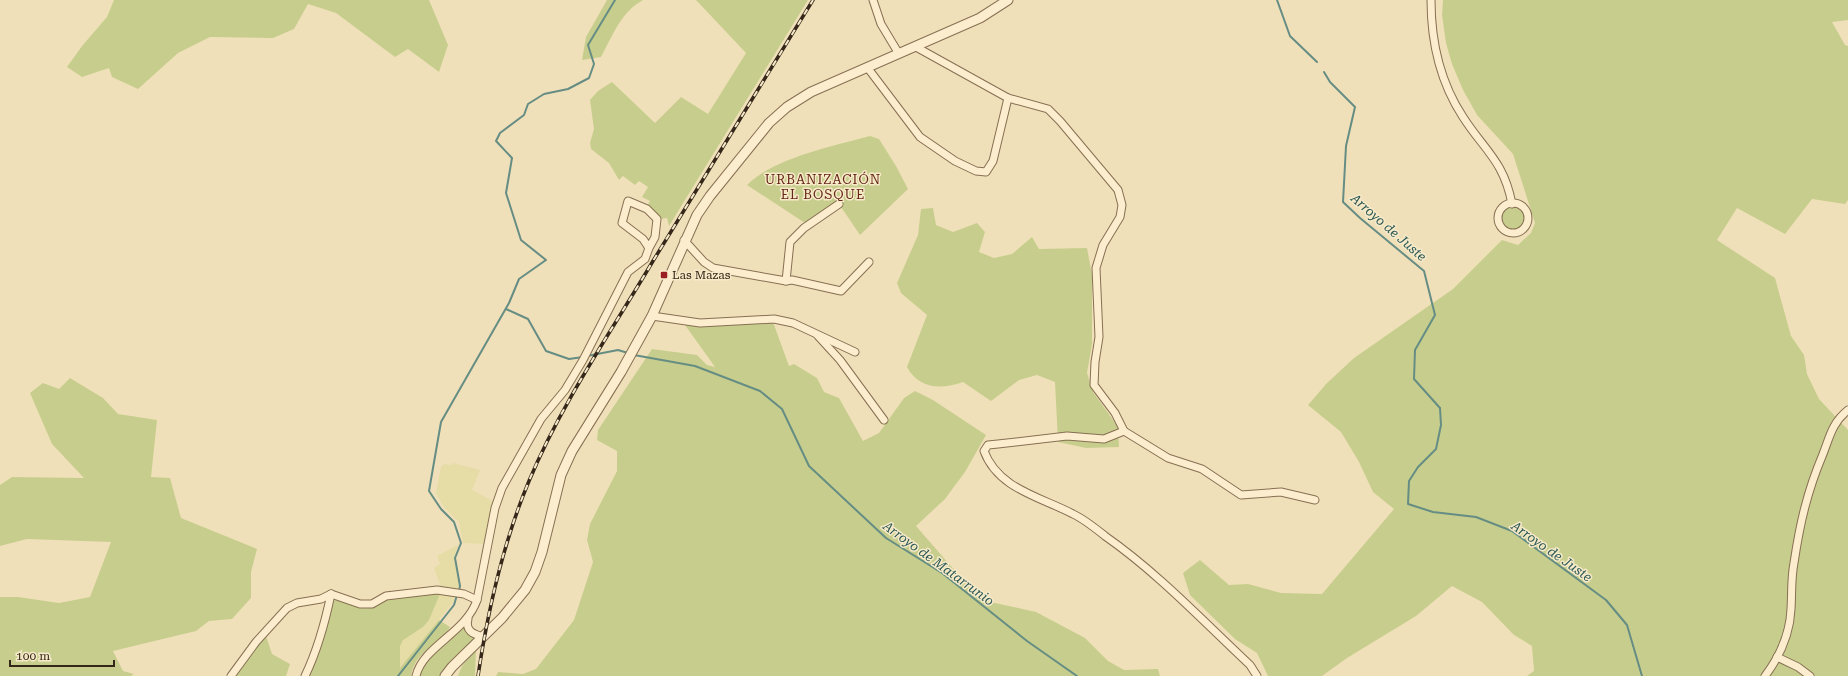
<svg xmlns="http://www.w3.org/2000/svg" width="1848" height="676" viewBox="0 0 1848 676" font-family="'Roboto Serif',serif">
	<rect width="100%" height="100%" fill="#f0e0b9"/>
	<g fill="#e6dca6">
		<polygon points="453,463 480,470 472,490 493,501 484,544 463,543 459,522 444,507 436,493 441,467 444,464 452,465"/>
		<polygon points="458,545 454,558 459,586 457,590 441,587 434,568 440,564 437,556"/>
		<polygon points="440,594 455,595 453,602 400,670 400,646 402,640 423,627 429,620"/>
	</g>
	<g fill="#c7ce8d">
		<polygon points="114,0 429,0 448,45 439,72 408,49 395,57 336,13 308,4 294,29 273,38 210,37 178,53 138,89 112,77 109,68 82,77 67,67 82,46 107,17"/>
		<path d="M607,0H643C621,12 613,35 601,57L582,60L586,37Z"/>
		<polygon points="696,0 808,0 669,226 667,218 660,219 655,212 647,206 650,201 642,197 648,187 639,181 635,185 623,176 619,180 609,163 591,149 590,143 594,129 590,100 598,91 612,82 655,123 681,97 708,114 746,53"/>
		<polygon points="1443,0 1848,0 1848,20 1832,22 1845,45 1848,46 1848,200 1845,204 1812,199 1785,234 1737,208 1717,240 1775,278 1791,336 1804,355 1807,374 1819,399 1848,430 1848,676 1527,676 1534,671 1532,646 1514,635 1482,602 1452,586 1416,616 1347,658 1322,676 1268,676 1257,653 1235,639 1190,595 1183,573 1200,560 1229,585 1248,584 1281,593 1322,594 1394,509 1373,492 1359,462 1341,432 1308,405 1327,383 1354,358 1453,289 1502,240 1518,245 1531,233 1535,223 1513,154 1477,115 1463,90 1452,64 1446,43 1442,15"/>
		<path d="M870,136L879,139L896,166L908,189L860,235L839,204L808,225L747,185C774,158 833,146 870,136Z"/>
		<circle cx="1513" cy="218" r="11"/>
		<path d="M933,208L936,225L953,232L977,223L985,232L979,252L994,258L1012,254L1032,237L1039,249L1087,248L1092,275V344L1087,373L1093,392L1118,427L1119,447L1086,448L1058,442L1055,382L1037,375L1019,380L991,401L963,382C941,390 919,389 907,367L927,315L901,293L897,283L918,235L921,209Z"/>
		<path d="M773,322L789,366L794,364L817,378L824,392L839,398L863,441L879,433L904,398L915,391L933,400L986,435L965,472L945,499L916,526L970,588L986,601L1036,612L1085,638L1108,661L1124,670L1158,669L1160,676H496L498,672L523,674L536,669L574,620L593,562L587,540L590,524L617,471V451L597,440L598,430L652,349L697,355L707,365L715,367L685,325C715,329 743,323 773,322Z"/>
		<polygon points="70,378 103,398 118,414 157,420 151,477 170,478 181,518 257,549 251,572 251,598 232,619 209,621 196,631 113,651 123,671 134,674 131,676 0,676 0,597 18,597 59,603 90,597 111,542 27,539 0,546 0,485 12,477 84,478 52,444 30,393 43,383 59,389"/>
		<path d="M435,593L440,594L429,620L423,627L403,640L400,646V668L439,620L450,627C437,649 416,649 411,676H307C322,649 327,633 331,602L332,600L344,601L352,605Z"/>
		<path d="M464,628L469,635L475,638L441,676H420C423,660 452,640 464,628Z"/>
		<polygon points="266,636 272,654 290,664 286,676 233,676"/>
		<polygon points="476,648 475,676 458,676 462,666"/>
	</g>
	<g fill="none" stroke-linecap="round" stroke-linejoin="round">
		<g stroke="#668d84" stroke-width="2">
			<polyline points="1277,0 1290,36 1317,62"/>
			<polyline points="1324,72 1330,82 1355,107 1346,146 1343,202 1360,218 1424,271 1435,315 1415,350 1414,379 1440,408 1441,425 1436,449 1418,467 1409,481 1408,504 1433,512 1476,517 1512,531 1606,600 1627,625 1642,676"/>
			<polyline points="506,309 528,319 546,351 569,359 583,357"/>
			<polyline points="634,355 695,366 760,391 782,409 809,466 886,538 942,573 1027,641 1077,676"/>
			<polyline points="587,356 618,350 628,353"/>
			<polyline points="459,591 460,586 455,558 461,543 454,522 441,509 429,491 441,422 509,303 519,279 546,260 521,240 506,193 512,158 496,141 500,133 524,115 528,104 544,94 568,89 589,78 594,64 588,45 615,0"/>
			<polyline points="398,676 454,605 457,595"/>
		</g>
		<defs>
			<g id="minor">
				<polyline points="873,0 881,24 899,54"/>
				<path d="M1431,0C1431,41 1440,82 1463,117C1484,150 1504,161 1512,204"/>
				<polyline points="916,47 1008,98 1048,109 1060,121 1118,190 1122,205 1120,217 1103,245 1096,268 1099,337 1095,362 1094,385 1115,413 1124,431 1168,458 1202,469 1241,495 1281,492 1315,500"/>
				<polyline points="867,67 920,137 955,161 976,171 986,172 993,161 1008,98"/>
				<circle cx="1513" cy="218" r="15"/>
				<polyline points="684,240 704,262 713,268 786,281 792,280 841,291 869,262"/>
				<polyline points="786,281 790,242 804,228 839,204"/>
				<polyline points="652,316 700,323 774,319 793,323 855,352"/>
				<polyline points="818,336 840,360 884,420"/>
				<path d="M1124,431L1104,439L1067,436L998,444L988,445L984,451C998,489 1041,497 1073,514C1084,519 1095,528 1105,536C1158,573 1203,621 1250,665L1257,676"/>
				<polyline points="331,594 360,604 372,604 386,596 437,590 464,594 477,600"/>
				<path d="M468,619C465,631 473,634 483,637"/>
				<polyline points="1777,657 1798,667 1810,676"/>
				<polyline points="231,676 256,642 287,608 297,603 321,599 331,594"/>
				<path d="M305,676C318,649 325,623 331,594"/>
				<path d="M416,676C423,646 466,633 477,600L495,508L502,488L541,419L565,390L583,360L628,272L645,259L649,248L643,239L622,223L628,201L647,209L657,219L655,237L649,248"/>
				<path d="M1765,676C1780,656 1790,633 1791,609C1792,593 1791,578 1794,563C1800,523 1807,492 1823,454C1830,436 1832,423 1848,410"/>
			</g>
			<polyline id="tertiary" points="445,676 452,667 502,618 525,590 535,572 542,552 561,475 572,451 621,372 652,316 697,215 710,196 769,123 787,107 811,92 980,18 1008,0"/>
		</defs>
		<use href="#minor" stroke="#876f53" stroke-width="9"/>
		<use href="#tertiary" stroke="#876f53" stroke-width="11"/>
		<use href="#minor" stroke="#fbedcd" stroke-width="7"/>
		<use href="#tertiary" stroke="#fbedcd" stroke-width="9"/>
		<defs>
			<path id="rail" d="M478,676C488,609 503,543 529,481C561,404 611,332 653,261C706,174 760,87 813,0"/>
		</defs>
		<use href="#rail" stroke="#352719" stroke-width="3.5"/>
		<use href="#rail" stroke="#f7eac9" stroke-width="2" stroke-dasharray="6" stroke-linecap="butt"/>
	</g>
	<rect fill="#9a2021" stroke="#f7eac9" stroke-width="1.5" x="660" y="271" width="8" height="8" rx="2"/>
	<g text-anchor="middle" stroke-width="3" stroke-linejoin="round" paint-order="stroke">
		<g font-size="12" fill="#352719" stroke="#f7eac9" text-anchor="start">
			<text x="672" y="279">Las Mazas</text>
		</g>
		<g font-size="13" letter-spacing="1" fill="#642616" stroke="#f7eac9">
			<text x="823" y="184">URBANIZACIÓN<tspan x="823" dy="15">EL BOSQUE</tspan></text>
		</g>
		<g font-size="13" font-style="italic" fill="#275653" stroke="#f7eac9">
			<text transform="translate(1389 227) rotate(41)" y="5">Arroyo de Juste</text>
			<text transform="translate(1552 551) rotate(35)" y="5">Arroyo de Juste</text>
			<text transform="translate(939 563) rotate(36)" y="5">Arroyo de Matarrunio</text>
		</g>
	</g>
	<path d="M10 660v6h104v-6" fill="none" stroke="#352719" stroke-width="2"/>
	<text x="16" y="660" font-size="12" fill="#352719" stroke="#f7eac9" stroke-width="3" paint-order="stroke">100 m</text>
</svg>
